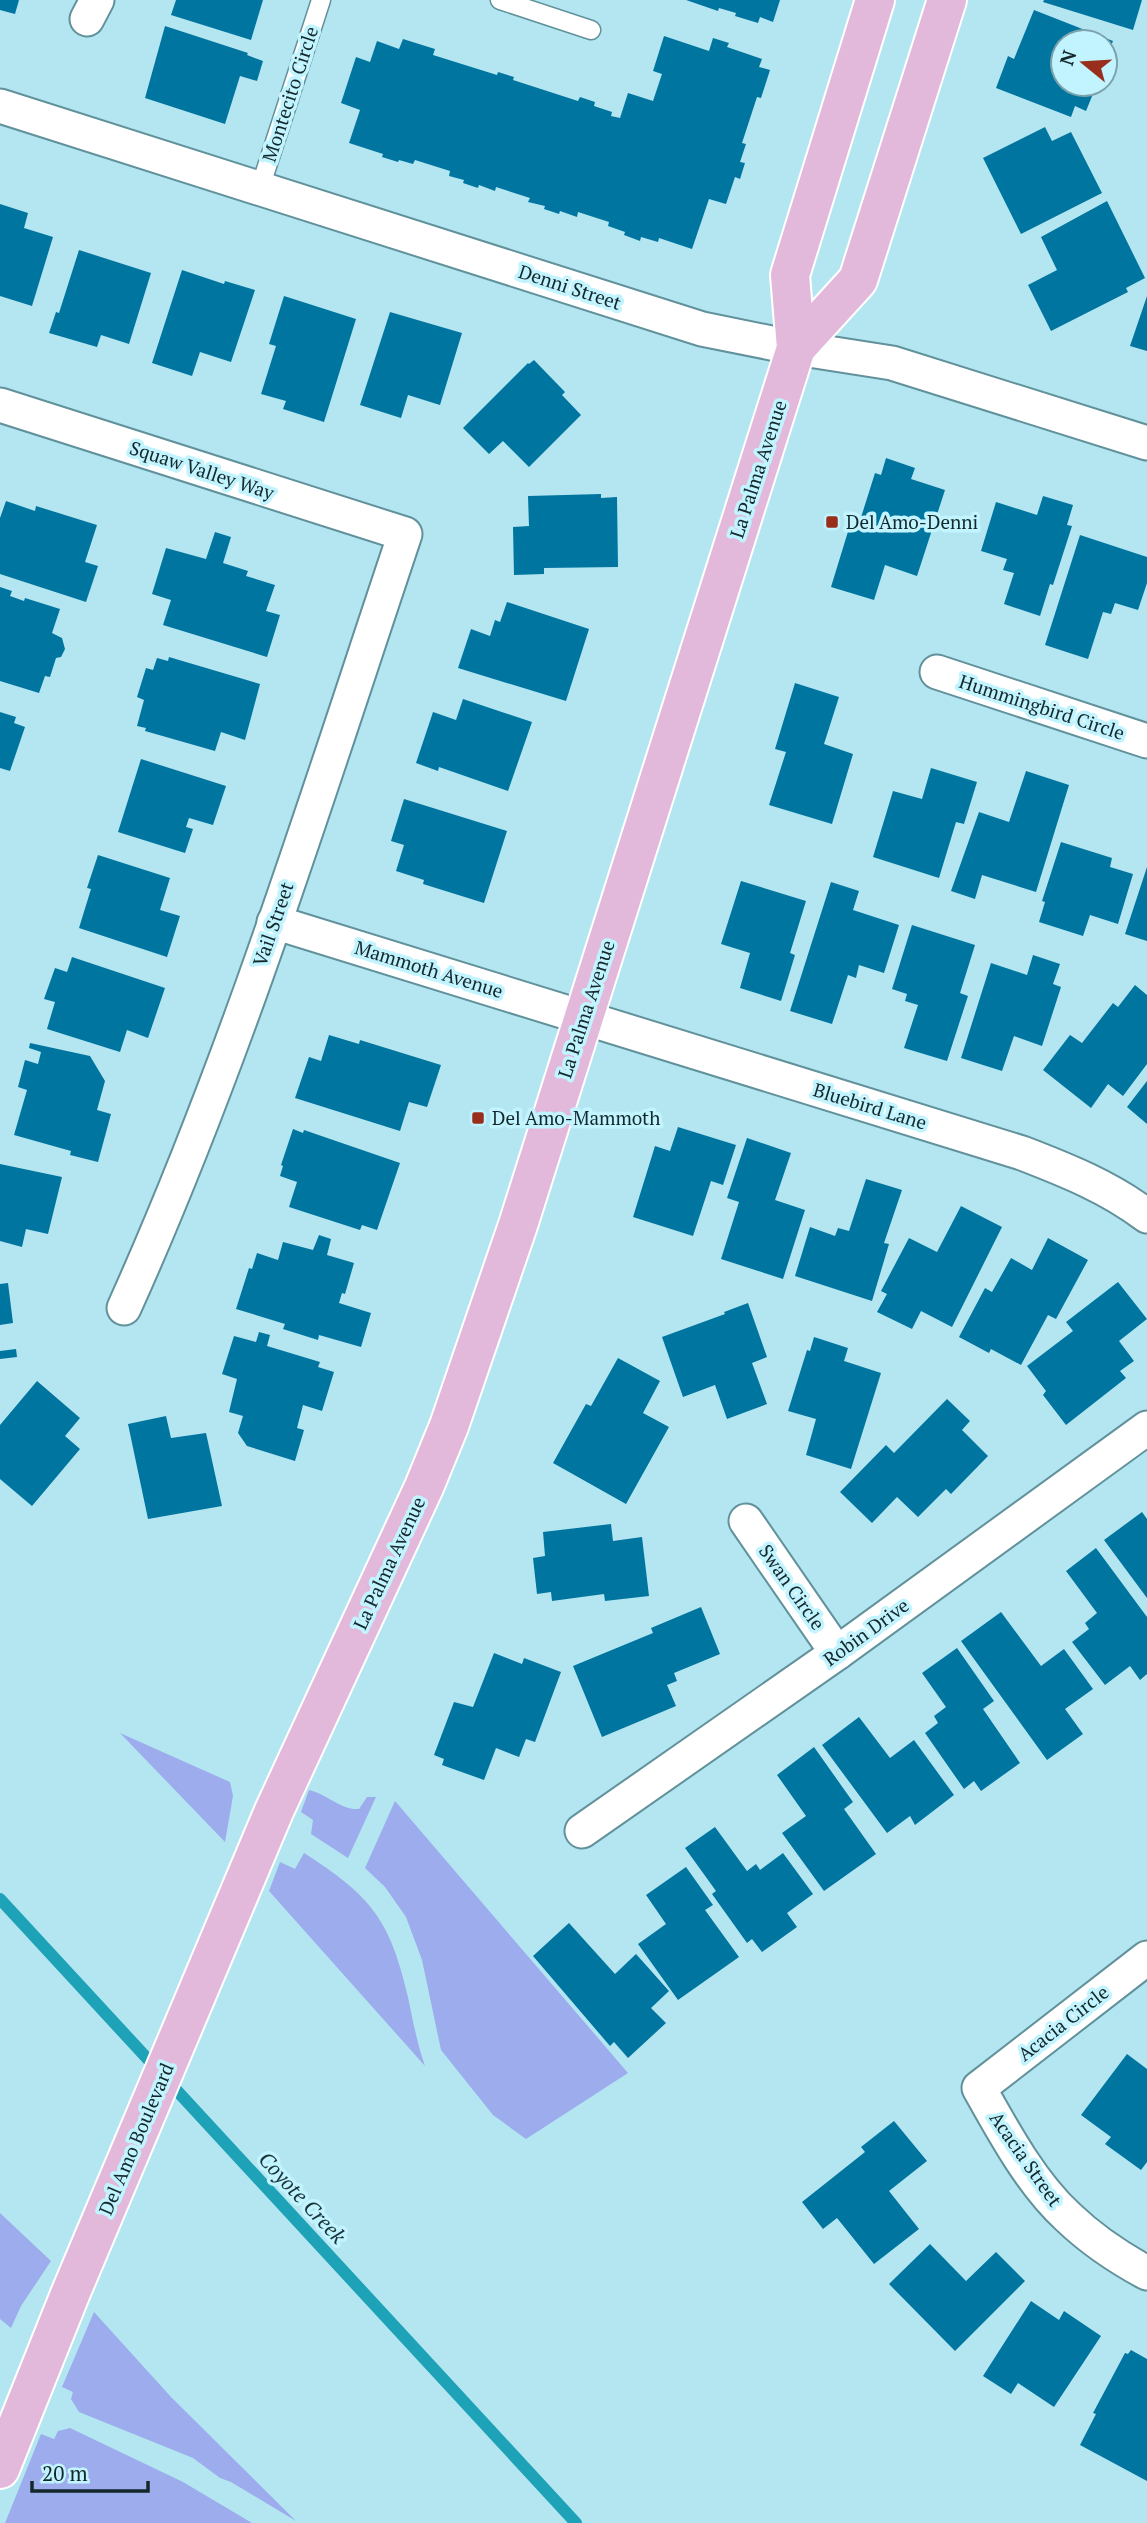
<svg xmlns="http://www.w3.org/2000/svg" width="1147" height="2523" viewBox="0 0 1147 2523" font-family="'PT Serif',serif">
	<rect width="100%" height="100%" fill="#b4e6f1"/>
	<g fill="#9cacec">
		<polygon points="120,1733 230,1782 233,1796 225,1842"/>
		<path d="M309,1790C329,1795 340,1810 359,1809L367,1797H376L348,1858L311,1834L313,1820L301,1812Z"/>
		<polygon points="395,1801 628,2073 526,2139 493,2115 441,2050 422,1960 406,1917 385,1887 365,1868"/>
		<path d="M304,1853C371,1896 390,1919 408,1997C413,2021 417,2043 425,2066L269,1891L280,1862L295,1869Z"/>
		<polygon points="0,2213 51,2261 21,2306 11,2328 0,2319"/>
		<polygon points="94,2312 171,2397 296,2521 231,2482 220,2478 193,2458 79,2412 71,2399 73,2392 62,2387"/>
		<polygon points="70,2428 183,2482 252,2523 5,2523 41,2434 54,2439 58,2431"/>
	</g>
	<g fill="none" stroke-linecap="round" stroke-linejoin="round">
		<polyline stroke="#1da2b8" stroke-width="12" points="0,1899 576,2523"/>
	</g>
	<g fill="#0075a0">
		<polygon points="0,0 19,0 15,14 0,10"/>
		<polygon points="176,0 263,0 251,40 171,15"/>
		<polygon points="686,0 780,0 773,22 760,17 758,23 735,16 736,13 719,8 718,11"/>
		<polygon points="1044,0 1142,0 1133,30 1043,2"/>
		<polygon points="1034,10 1113,41 1105,61 1105,42 1063,42 1063,84 1097,84 1086,111 1075,106 1071,117 996,88 1008,56 1014,59"/>
		<polygon points="165,26 248,53 247,55 263,61 257,81 240,76 225,124 145,98"/>
		<polygon points="664,36 709,51 713,38 729,43 727,47 762,59 759,67 770,70 761,98 757,97 742,143 746,144 740,162 745,163 740,179 735,177 726,204 709,199 692,249 659,238 658,242 641,237 640,241 624,235 625,232 608,226 609,222 578,212 577,217 560,211 559,214 544,209 545,206 528,202 530,198 496,187 495,191 479,185 478,188 463,183 464,180 449,176 450,171 415,160 413,164 399,160 398,162 382,157 383,154 349,143 360,110 341,103 356,57 370,62 377,41 399,49 403,39 435,49 433,55 497,75 498,72 514,77 513,80 578,101 580,97 595,102 594,106 612,112 611,116 620,118 628,93 653,101 662,74 653,71"/>
		<polygon points="1045,127 1052,141 1071,132 1102,193 1021,234 983,158"/>
		<polygon points="1107,201 1145,278 1126,288 1128,292 1051,331 1028,285 1057,270 1041,237"/>
		<polygon points="0,204 28,213 24,228 53,237 32,306 0,296"/>
		<polygon points="79,250 151,273 129,344 101,335 97,347 49,333 56,312 59,313"/>
		<polygon points="182,270 224,284 225,281 255,290 231,362 200,352 192,376 152,363"/>
		<polygon points="284,296 356,319 324,422 283,409 286,401 261,394 276,346 269,344"/>
		<polygon points="1147,296 1147,351 1130,346"/>
		<polygon points="390,312 462,333 440,405 408,395 401,418 360,405"/>
		<polygon points="534,360 565,392 562,395 581,415 529,467 503,441 489,454 463,428 528,363 529,364"/>
		<polygon points="886,458 915,468 911,479 945,490 917,576 885,565 874,600 831,587 850,525 858,527 875,473 881,475"/>
		<polygon points="601,494 601,498 617,497 618,567 544,568 544,574 514,575 513,527 529,526 528,496"/>
		<polygon points="1043,496 1073,505 1067,525 1072,526 1053,585 1050,584 1040,616 1004,604 1014,573 1003,570 1007,559 981,551 996,502 1037,515"/>
		<polygon points="6,501 35,511 36,506 97,525 85,562 98,566 86,602 0,574 0,518"/>
		<polygon points="215,532 231,537 223,563 248,571 246,576 275,585 266,611 280,615 267,657 163,625 171,600 152,594 166,548 206,559"/>
		<polygon points="1080,535 1147,557 1147,583 1138,610 1115,603 1111,614 1103,612 1088,659 1045,645"/>
		<polygon points="0,587 12,591 10,596 24,601 25,598 60,609 52,633 62,638 65,649 61,657 56,658 50,677 45,676 39,693 0,681"/>
		<polygon points="507,602 589,629 566,701 458,668 471,629 490,636 495,620 500,622"/>
		<polygon points="169,657 260,684 245,740 221,732 215,751 145,731 146,728 137,726 144,700 137,697 146,668 153,670 157,658 168,661"/>
		<polygon points="795,683 839,697 824,744 853,754 832,824 769,805 786,752 775,749"/>
		<polygon points="463,699 532,722 508,791 439,767 438,771 416,763 433,712 456,720"/>
		<polygon points="0,712 16,717 14,723 25,727 10,771 0,768"/>
		<polygon points="141,759 226,786 213,825 189,818 186,827 193,829 185,853 118,832"/>
		<polygon points="931,768 977,782 964,824 956,822 939,878 873,857 893,791 922,799"/>
		<polygon points="1026,771 1069,785 1036,892 982,875 975,899 951,891 979,812 1009,822"/>
		<polygon points="404,799 507,831 484,903 423,884 424,880 396,871 404,845 391,841"/>
		<polygon points="1061,842 1112,858 1110,867 1133,874 1118,924 1090,915 1083,936 1039,922 1045,902 1042,901"/>
		<polygon points="98,855 170,878 160,910 180,916 167,957 79,928 91,889 87,888"/>
		<polygon points="1147,867 1147,941 1125,934"/>
		<polygon points="741,881 806,901 790,953 795,955 781,1001 740,988 750,953 721,944"/>
		<polygon points="831,882 859,891 853,910 899,925 884,973 859,965 856,978 848,975 832,1024 790,1011"/>
		<polygon points="912,925 975,945 960,993 968,996 947,1061 904,1048 918,1005 905,1001 907,994 892,989"/>
		<polygon points="1033,955 1060,964 1053,984 1061,987 1042,1046 1014,1036 1002,1071 961,1058 991,963 1027,975"/>
		<polygon points="72,957 165,988 148,1038 127,1030 120,1052 47,1029 55,1002 44,999 55,968 67,972"/>
		<polygon points="1135,985 1147,995 1147,1064 1123,1096 1108,1084 1091,1108 1043,1070 1070,1035 1082,1043 1113,1003 1118,1007"/>
		<polygon points="329,1035 359,1044 360,1040 441,1065 427,1107 409,1102 400,1131 295,1098 309,1057 321,1061"/>
		<polygon points="30,1043 90,1056 105,1081 97,1110 111,1114 98,1162 70,1155 71,1151 14,1135 27,1090 18,1087 25,1060 38,1064 41,1052 29,1048"/>
		<polygon points="1147,1081 1147,1124 1127,1107"/>
		<polygon points="678,1127 736,1145 723,1185 711,1181 693,1236 633,1217 655,1146 670,1151"/>
		<polygon points="293,1129 303,1133 304,1130 400,1163 377,1230 362,1225 360,1230 289,1207 297,1182 280,1176 283,1166 281,1165"/>
		<polygon points="747,1138 791,1153 775,1200 805,1210 783,1279 721,1259 739,1202 727,1198"/>
		<polygon points="0,1164 62,1177 48,1234 26,1229 22,1247 0,1241"/>
		<polygon points="866,1179 902,1190 884,1243 889,1244 872,1301 795,1276 810,1227 835,1236 838,1228 849,1231"/>
		<polygon points="961,1206 1002,1227 952,1327 921,1311 912,1329 877,1312 887,1294 881,1291 909,1238 937,1252"/>
		<polygon points="319,1235 331,1239 327,1255 354,1263 345,1294 342,1293 339,1303 371,1313 361,1347 319,1335 318,1340 283,1329 285,1324 236,1309 249,1268 252,1269 257,1253 278,1260 283,1242 313,1250"/>
		<polygon points="1048,1238 1088,1260 1056,1319 1048,1315 1021,1365 991,1349 989,1353 959,1337 985,1288 992,1292 1011,1258 1032,1270"/>
		<polygon points="1118,1282 1147,1319 1119,1341 1134,1361 1120,1371 1126,1378 1066,1425 1043,1395 1046,1391 1027,1366 1073,1331 1066,1322"/>
		<polygon points="8,1283 13,1323 0,1325 0,1284"/>
		<polygon points="748,1303 767,1357 752,1363 767,1404 727,1419 715,1385 683,1397 662,1337 725,1314 724,1312"/>
		<polygon points="259,1332 270,1335 267,1346 320,1362 318,1367 334,1372 322,1411 303,1405 297,1428 304,1430 295,1461 247,1446 238,1433 243,1416 229,1412 237,1379 222,1374 234,1336 256,1342"/>
		<polygon points="814,1337 848,1348 844,1361 881,1373 851,1469 806,1455 816,1419 788,1411 807,1350 810,1351"/>
		<polygon points="16,1349 17,1357 0,1359 0,1351"/>
		<polygon points="618,1358 660,1381 643,1413 669,1427 626,1504 553,1463 586,1404 591,1406"/>
		<polygon points="37,1381 80,1418 65,1436 80,1449 32,1506 0,1479 0,1425"/>
		<polygon points="947,1399 970,1421 962,1430 988,1456 951,1494 946,1489 918,1517 897,1497 872,1523 840,1492 886,1445 894,1453"/>
		<polygon points="166,1416 171,1438 206,1433 222,1506 148,1519 128,1424"/>
		<polygon points="1142,1512 1147,1519 1147,1598 1104,1540"/>
		<polygon points="611,1524 613,1541 642,1537 649,1596 605,1601 604,1594 552,1601 551,1592 537,1594 533,1558 545,1556 543,1532"/>
		<polygon points="1096,1548 1147,1617 1147,1674 1140,1680 1130,1666 1105,1685 1072,1642 1089,1629 1085,1623 1097,1613 1066,1571"/>
		<polygon points="701,1607 720,1654 674,1673 677,1681 667,1685 676,1706 602,1737 573,1666 653,1633 651,1628"/>
		<polygon points="1001,1612 1041,1666 1064,1649 1093,1689 1065,1709 1083,1734 1047,1760 961,1641"/>
		<polygon points="957,1648 994,1701 983,1709 1020,1763 981,1791 974,1781 964,1789 925,1733 938,1723 934,1716 946,1707 922,1673"/>
		<polygon points="494,1653 522,1664 524,1658 561,1672 535,1742 526,1739 519,1757 496,1748 484,1780 442,1765 444,1759 434,1755 454,1702 473,1707"/>
		<polygon points="859,1717 890,1758 914,1740 954,1795 915,1825 910,1816 887,1833 822,1745"/>
		<polygon points="814,1747 853,1802 844,1809 876,1854 824,1891 782,1833 806,1816 777,1775"/>
		<polygon points="715,1827 747,1871 756,1864 760,1870 783,1853 813,1894 787,1913 797,1927 762,1952 752,1939 747,1943 712,1894 716,1891 685,1848"/>
		<polygon points="686,1867 713,1905 705,1910 739,1957 678,2000 638,1944 666,1924 646,1895"/>
		<polygon points="569,1923 615,1974 636,1954 669,1991 651,2008 666,2023 628,2058 614,2042 610,2046 533,1956"/>
		<polygon points="1127,2054 1147,2069 1147,2162 1141,2170 1105,2144 1111,2137 1081,2115"/>
		<polygon points="894,2121 927,2161 889,2191 919,2229 874,2264 837,2218 823,2229 802,2202 865,2152 861,2147"/>
		<polygon points="930,2244 966,2281 996,2252 1025,2281 955,2351 889,2284"/>
		<polygon points="1031,2301 1059,2320 1064,2311 1101,2336 1054,2407 1018,2383 1011,2394 983,2376"/>
		<polygon points="1131,2350 1147,2359 1147,2481 1080,2445 1096,2414 1093,2413 1125,2353 1128,2354"/>
	</g>
	<g fill="none" stroke-linecap="round" stroke-linejoin="round">
		<defs>
			<g id="service">
				<polyline points="500,0 591,30"/>
				<polyline points="260,188 321,0"/>
			</g>
			<g id="minor">
				<polyline points="87,19 97,0"/>
				<polyline points="0,106 702,329 796,348 892,363 1147,443"/>
				<path d="M0,405L405,534C318,793 236,1060 124,1308"/>
				<polyline points="937,672 1147,741"/>
				<path d="M274,922L1022,1153C1066,1170 1109,1187 1147,1216"/>
				<polyline points="746,1521 837,1653"/>
				<polyline points="582,1831 837,1653 1147,1428"/>
				<path d="M1147,1958L979,2088C1003,2131 1031,2183 1068,2217C1091,2239 1119,2258 1147,2273"/>
			</g>
			<g id="primary">
				<polyline points="796,348 858,280 947,0"/>
				<polyline points="0,2469 71,2292 274,1811 424,1487 449,1426 518,1225 796,348 790,275 875,0"/>
			</g>
		</defs>
		<use href="#service" stroke="#61919b" stroke-width="21"/>
		<use href="#minor" stroke="#61919b" stroke-width="37"/>
		<use href="#primary" stroke="#fff" stroke-width="42"/>
		<use href="#service" stroke="#fff" stroke-width="18"/>
		<use href="#minor" stroke="#fff" stroke-width="33"/>
		<use href="#primary" stroke="#e2b8db" stroke-width="38"/>
	</g>
	<g fill="#982e1b" stroke="#c1f4ff" stroke-width="2.5">
		<rect x="825" y="515" width="14" height="14" rx="3.5"/>
		<rect x="471" y="1111" width="14" height="14" rx="3.5"/>
	</g>
	<g text-anchor="middle" stroke-width="7" stroke-linejoin="round" paint-order="stroke">
		<g font-size="19" fill="#14282c" stroke="#c1f4ff">
			<text transform="translate(290 94) rotate(-72)" y="7">Montecito Circle</text>
			<text transform="translate(570 287) rotate(18)" y="7">Denni Street</text>
			<text transform="translate(758 469) rotate(-72)" y="7">La Palma Avenue</text>
			<text transform="translate(202 470) rotate(18)" y="7">Squaw Valley Way</text>
			<text transform="translate(1042 707) rotate(18)" y="7">Hummingbird Circle</text>
			<text transform="translate(273 924) rotate(-71)" y="7">Vail Street</text>
			<text transform="translate(429 969) rotate(17)" y="7">Mammoth Avenue</text>
			<text transform="translate(586 1009) rotate(-72)" y="7">La Palma Avenue</text>
			<text transform="translate(870 1106) rotate(17)" y="7">Bluebird Lane</text>
			<text transform="translate(389 1563) rotate(-65)" y="7">La Palma Avenue</text>
			<text transform="translate(792 1587) rotate(55)" y="7">Swan Circle</text>
			<text transform="translate(866 1632) rotate(-36)" y="7">Robin Drive</text>
			<text transform="translate(1063 2023) rotate(-38)" y="7">Acacia Circle</text>
			<text transform="translate(136 2139) rotate(-67)" y="7">Del Amo Boulevard</text>
			<text transform="translate(1026 2159) rotate(55)" y="7">Acacia Street</text>
		</g>
		<g font-size="19" fill="#14282c" stroke="#c1f4ff" text-anchor="start">
			<text x="846" y="529">Del Amo-Denni</text>
			<text x="492" y="1125">Del Amo-Mammoth</text>
		</g>
		<g font-size="21" font-style="italic" fill="#1a3439" stroke="#c1f4ff">
			<text transform="translate(302 2198) rotate(47)" y="7">Coyote Creek</text>
		</g>
	</g>
	<g transform="translate(1084 63) rotate(288)"><circle r="33" fill="#c1f4ff" stroke="#7ca2ab" stroke-width="2"/>
	<path d="M0-5L12 26L0 18L-12 26Z" fill="#982e1b"/>
	<text y="-10" font-size="19" font-weight="bold" text-anchor="middle" fill="#14282c">N</text>
	</g>
	<path d="M32 2481v10h116v-10" fill="none" stroke="#14282c" stroke-width="3.5"/>
	<text x="42" y="2481" font-size="21" fill="#14282c" stroke="#c1f4ff" stroke-width="5" paint-order="stroke">20 m</text>
</svg>
